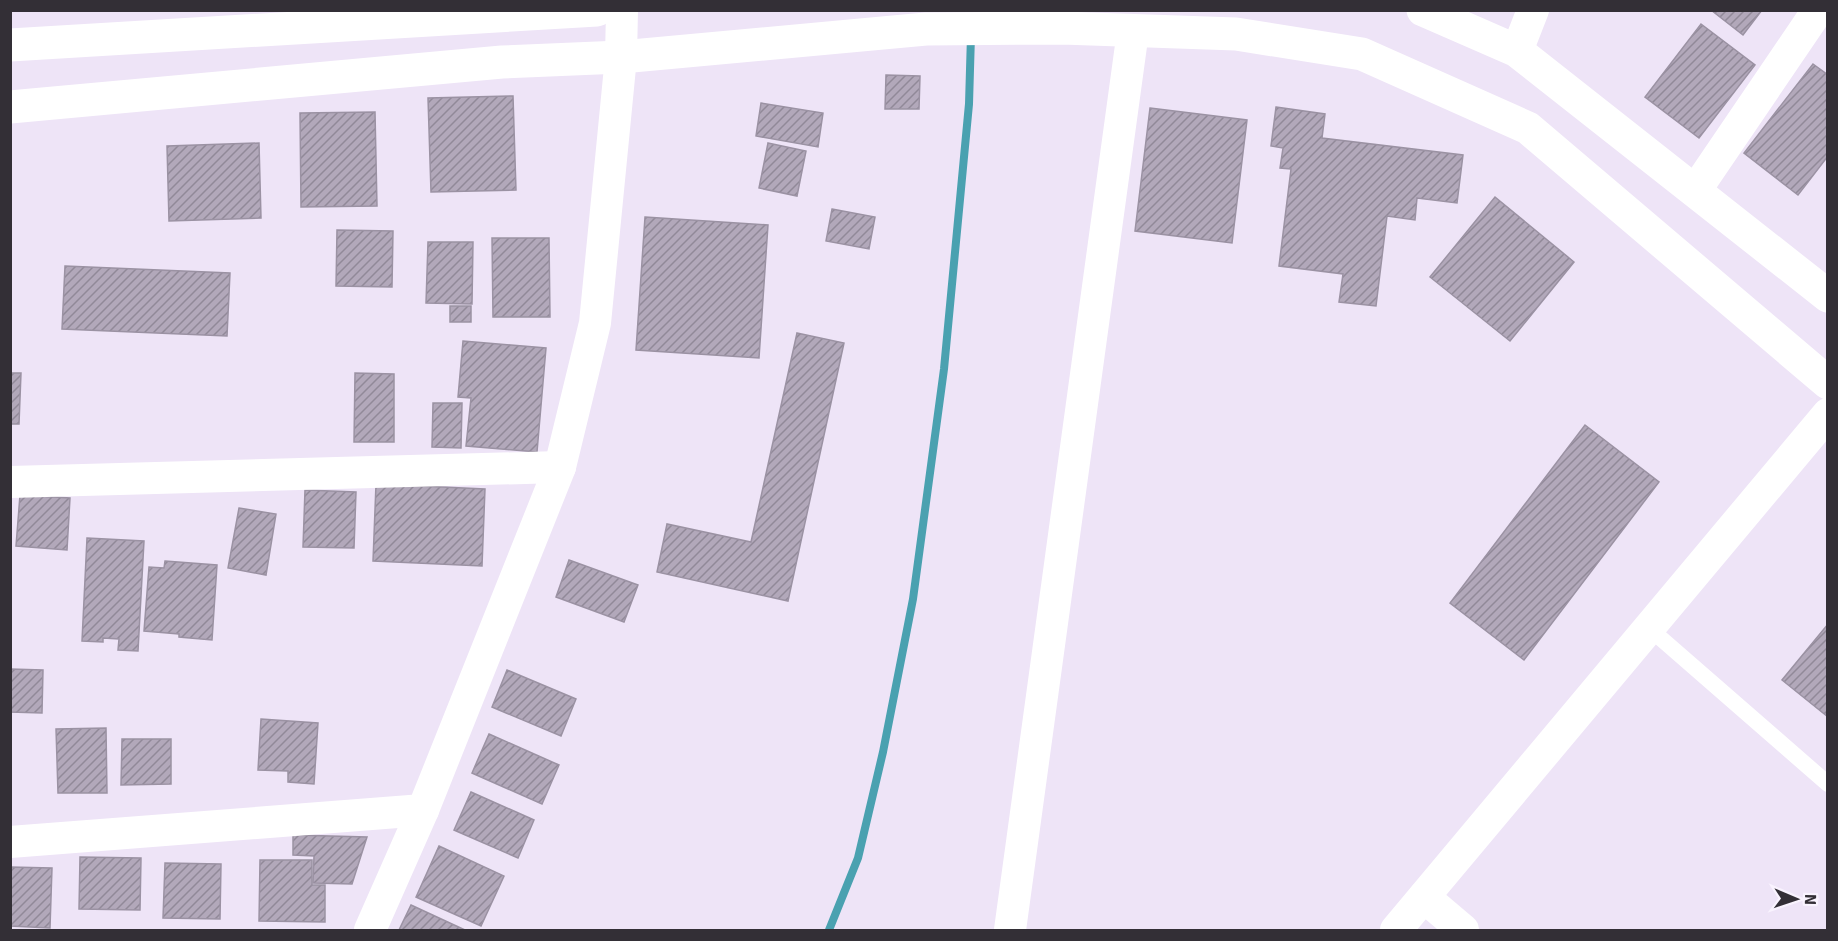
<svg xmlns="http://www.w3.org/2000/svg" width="1838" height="941" viewBox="0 0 1838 941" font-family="Signika,sans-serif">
	<defs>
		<pattern id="building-hatch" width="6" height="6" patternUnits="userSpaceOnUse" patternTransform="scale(1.5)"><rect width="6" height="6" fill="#b2a8ba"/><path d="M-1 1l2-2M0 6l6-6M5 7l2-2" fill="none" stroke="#918998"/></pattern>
	</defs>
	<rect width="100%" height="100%" fill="#eee4f7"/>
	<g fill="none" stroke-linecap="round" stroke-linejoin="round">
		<polyline stroke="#4aa1b0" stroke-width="8" points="829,930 858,858 883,752 913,599 944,369 969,104 971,35"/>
	</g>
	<g fill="url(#building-hatch)" stroke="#9b92a3" stroke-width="1.5">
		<polygon points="1711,10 1762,10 1743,35"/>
		<polygon points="1701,24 1755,65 1699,138 1645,97"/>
		<polygon points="1813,64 1828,75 1828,156 1798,195 1744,153"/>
		<polygon points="886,75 920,76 919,109 885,109"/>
		<polygon points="513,96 516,190 431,192 428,98"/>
		<polygon points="761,103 823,113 818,147 756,136"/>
		<polygon points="1276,107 1325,114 1322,138 1463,155 1457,203 1417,198 1415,220 1387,216 1376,306 1339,302 1343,274 1279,266 1291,169 1280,168 1283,148 1271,146"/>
		<polygon points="1150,108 1247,120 1232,243 1135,231"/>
		<polygon points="375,112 377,206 301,207 300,113"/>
		<polygon points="259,143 261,218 169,221 167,146"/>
		<polygon points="768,143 806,151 797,196 759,188"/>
		<polygon points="1495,197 1574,262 1510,341 1430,277"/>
		<polygon points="832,209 875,217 869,249 826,241"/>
		<polygon points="645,217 768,225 759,358 636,350"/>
		<polygon points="337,230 393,231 392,287 336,286"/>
		<polygon points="492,238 549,238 550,317 493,317"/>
		<polygon points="428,242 473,242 472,304 426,303"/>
		<polygon points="65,266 230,273 227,336 62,329"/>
		<rect x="450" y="306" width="21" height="16"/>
		<polygon points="797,333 844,343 788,601 657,572 667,524 751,542"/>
		<polygon points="463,341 546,348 537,452 466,446 471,398 458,397"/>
		<polygon points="10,373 21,373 19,424 10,424"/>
		<polygon points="355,373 394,374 394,442 354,442"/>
		<polygon points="433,403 462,403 461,448 432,447"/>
		<polygon points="1585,425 1659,482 1524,660 1450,603"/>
		<polygon points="376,484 485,489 482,566 373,561"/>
		<polygon points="305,490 356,492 354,548 303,547"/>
		<polygon points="20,495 70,498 67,550 16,546"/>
		<polygon points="239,508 276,514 266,575 228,568"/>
		<polygon points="87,538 144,541 138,651 118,650 119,639 103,638 103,642 82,641"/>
		<polygon points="569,560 638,585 624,622 556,597"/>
		<polygon points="165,561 217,565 212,640 179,637 179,634 144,631 149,567 164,568"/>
		<polygon points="1828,624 1828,717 1782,680"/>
		<polygon points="10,669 43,670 42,713 10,712"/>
		<polygon points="507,670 576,699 561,736 492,707"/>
		<polygon points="261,719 318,723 314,784 288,782 288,771 258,770"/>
		<polygon points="106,728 107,793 58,793 56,729"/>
		<polygon points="489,734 559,765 542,804 472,773"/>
		<polygon points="122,739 171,739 171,784 121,785"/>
		<polygon points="471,792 534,820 518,858 454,830"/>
		<polygon points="293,835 367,837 352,884 313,883 314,856 293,855"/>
		<polygon points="439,846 504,876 481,926 416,897"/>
		<polygon points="80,857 141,858 140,910 79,909"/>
		<polygon points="260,860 312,860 312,885 325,885 325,922 259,921"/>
		<polygon points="165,863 221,864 220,919 163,918"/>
		<polygon points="10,867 52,868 50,928 10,926"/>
		<polygon points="411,905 465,930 399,930"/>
	</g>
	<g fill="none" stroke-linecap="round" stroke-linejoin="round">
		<polyline stroke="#fff" stroke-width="16" points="1649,628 1828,784"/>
		<g stroke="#fff" stroke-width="32">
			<polyline points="1517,51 1533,10"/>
			<polyline points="1695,191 1818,10"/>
			<polyline points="10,482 560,467"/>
			<polyline points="10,842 423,810"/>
			<polyline points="1424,897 1463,930"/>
			<polyline points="370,930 423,810 560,467 595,323 621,57 622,10"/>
			<polyline points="1010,930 1133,31"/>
			<polyline points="1396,930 1828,414"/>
		</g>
		<g stroke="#fff" stroke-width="33">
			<polyline points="1423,10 1517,51 1828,296"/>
			<polyline points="10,45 597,10"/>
			<polyline points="10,107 502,62 621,57 926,29 1062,28 1236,34 1362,54 1528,128 1828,383"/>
		</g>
	</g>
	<rect width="1838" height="941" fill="none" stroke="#332f36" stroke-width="24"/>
	<g transform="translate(1796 899) rotate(92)" stroke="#f9f3fe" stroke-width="4.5" paint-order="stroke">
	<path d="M0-4.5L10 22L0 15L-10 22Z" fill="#332f36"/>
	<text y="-9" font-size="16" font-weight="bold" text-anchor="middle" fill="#332f36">N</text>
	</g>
</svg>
